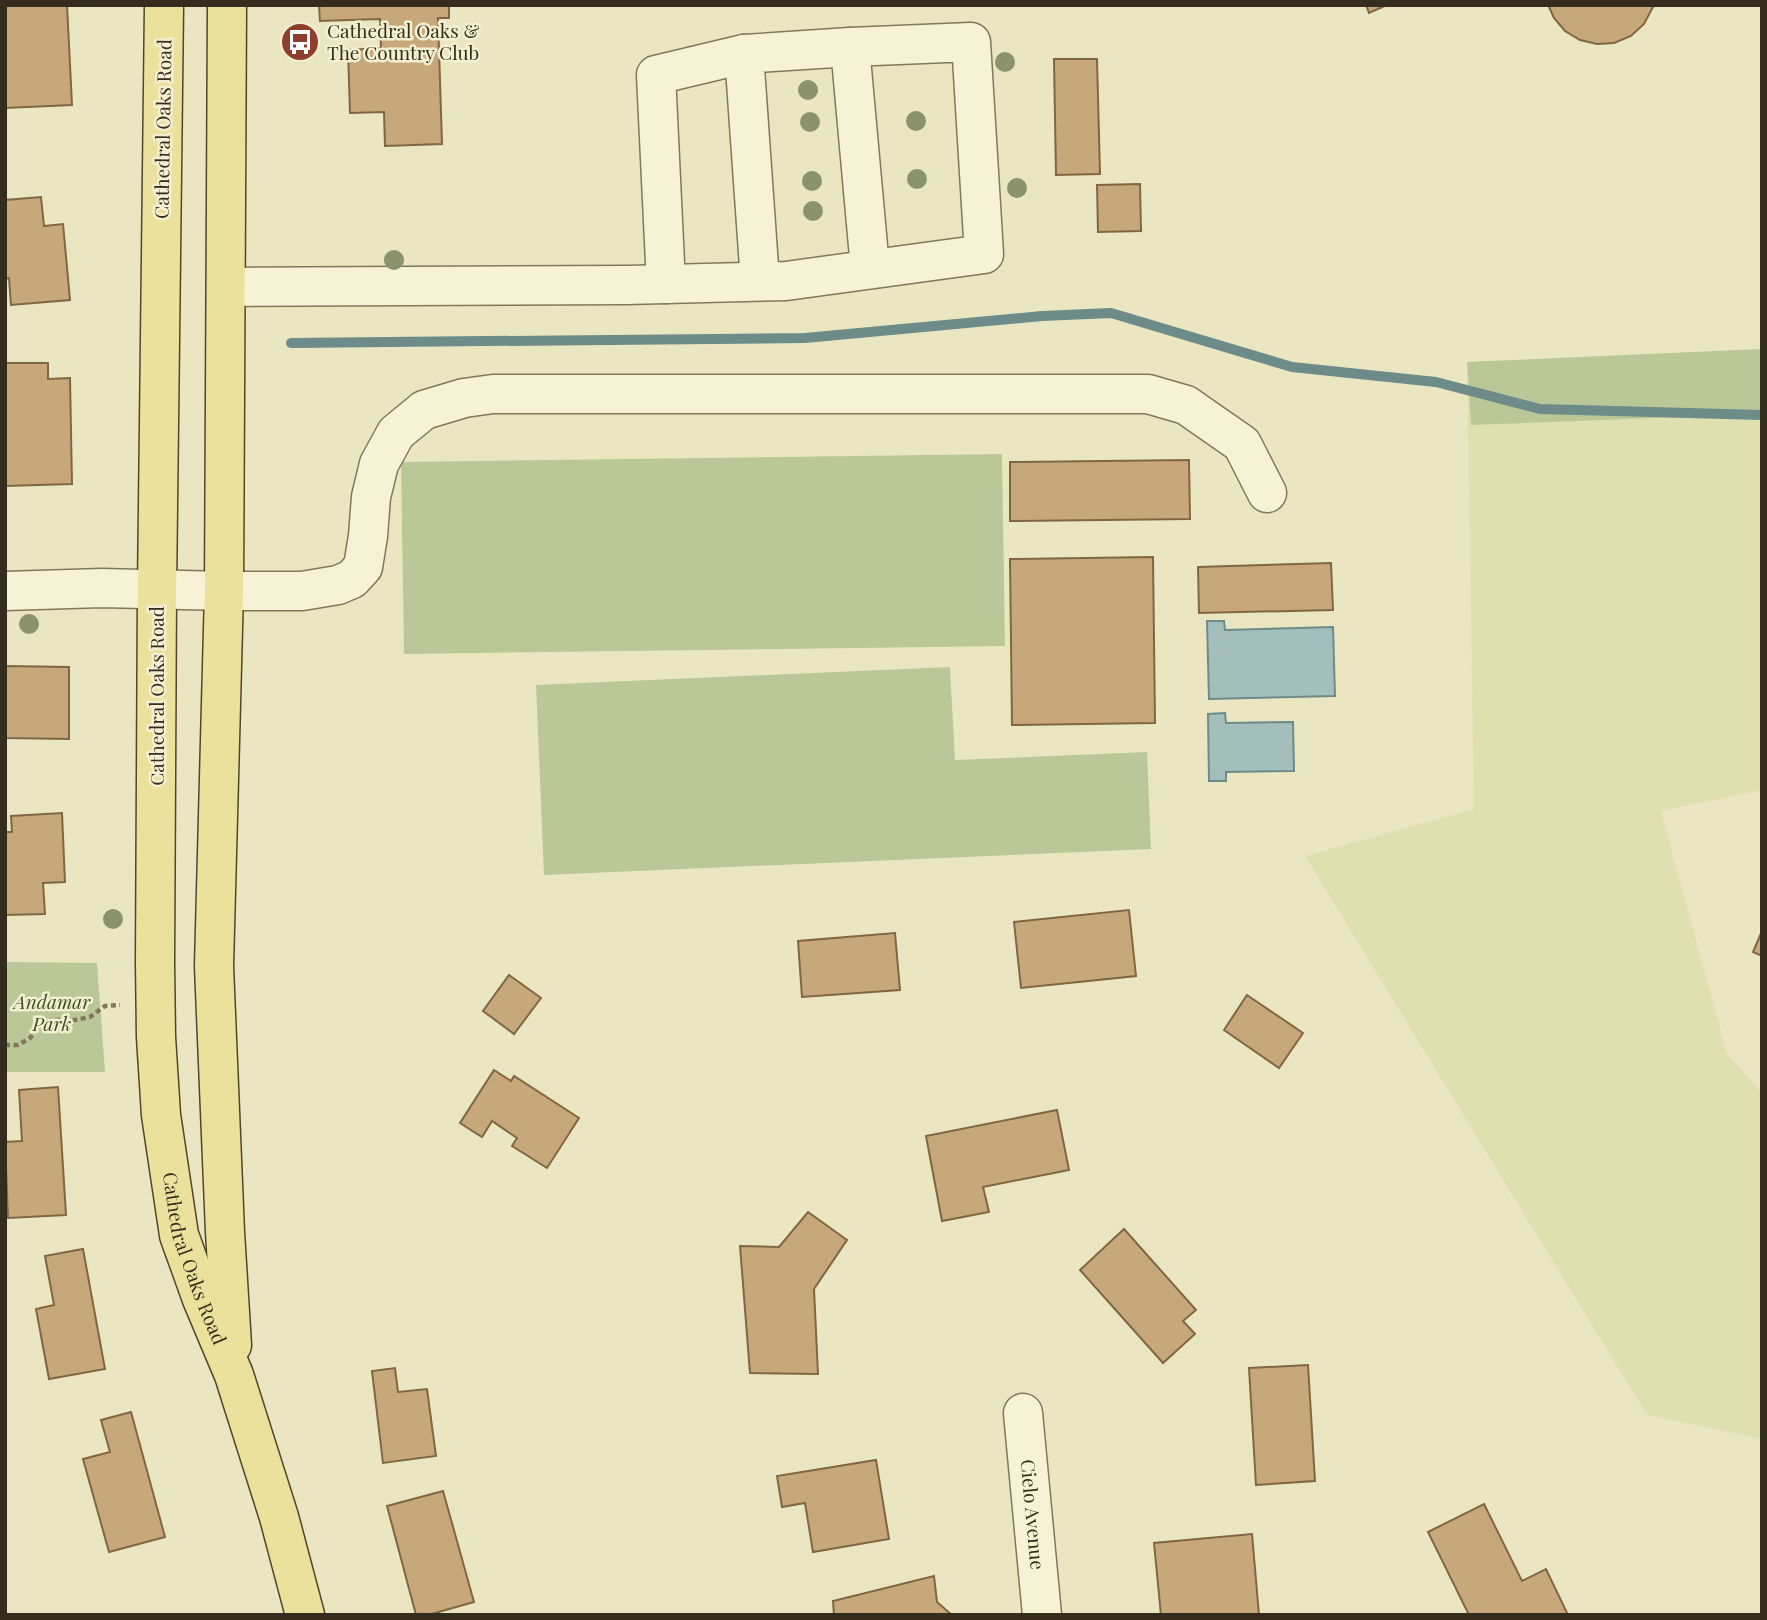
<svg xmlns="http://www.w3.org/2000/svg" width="1767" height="1620" viewBox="0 0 1767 1620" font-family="'Playfair Display',serif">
	<rect width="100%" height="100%" fill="#ebe6c2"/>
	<polygon fill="#dfe0b0" points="1762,349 1762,790 1661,811 1727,1054 1762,1092 1762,1439 1647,1415 1305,856 1474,809 1467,362"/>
	<g fill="#bac897">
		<polygon points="1762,349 1762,414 1471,425 1467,362"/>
		<polygon points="1002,454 1005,646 404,654 401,462"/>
		<polygon points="950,667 955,760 1147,752 1151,849 544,875 536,685"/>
		<polygon points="5,962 97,963 105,1072 5,1072"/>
	</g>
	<g fill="#a4bebb" stroke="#6c8b89" stroke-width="2">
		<polygon points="1207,621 1224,621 1225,630 1333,627 1335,696 1209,699"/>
		<polygon points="1225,713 1226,723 1293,722 1294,771 1226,772 1226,781 1209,781 1208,714"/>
	</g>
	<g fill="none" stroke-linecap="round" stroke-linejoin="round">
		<polyline stroke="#6c8b89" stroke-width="10" points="291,343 805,338 1042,316 1111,313 1292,367 1436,382 1540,409 1762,415"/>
	</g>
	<g fill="#c7a87a" stroke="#816642" stroke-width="2">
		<polygon points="5,5 67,5 72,105 5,108"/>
		<polygon points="319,5 449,5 449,18 438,18 442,144 385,146 384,112 350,113 348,50 381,48 380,19 320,21"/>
		<polygon points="1366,5 1387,5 1369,13"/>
		<polygon points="1548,5 1654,5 1644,24 1631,36 1614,43 1597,44 1580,40 1565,31 1554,18"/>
		<polygon points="1054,59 1097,59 1100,174 1056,175"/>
		<polygon points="1140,184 1141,231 1098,232 1097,185"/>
		<polygon points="41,197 44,226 63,224 70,300 11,305 9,278 5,279 5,200"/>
		<polygon points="5,363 48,363 48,379 70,378 72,484 5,486"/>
		<polygon points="1189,460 1190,519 1010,521 1010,462"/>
		<polygon points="1153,557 1155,723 1012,725 1010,559"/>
		<polygon points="1331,563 1333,610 1199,613 1198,567"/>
		<polygon points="5,666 69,667 69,739 5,738"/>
		<polygon points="62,813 65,882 43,883 45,914 5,915 5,832 12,832 11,816"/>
		<polygon points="1129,910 1136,976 1021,988 1014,922"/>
		<polygon points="1762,931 1762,956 1753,952"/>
		<polygon points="895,933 900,990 802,997 798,941"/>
		<polygon points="509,975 541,998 514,1034 483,1011"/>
		<polygon points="1247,995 1303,1033 1279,1068 1224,1030"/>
		<polygon points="494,1070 511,1081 514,1076 579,1118 547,1168 512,1146 517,1138 492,1121 482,1137 460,1123"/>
		<polygon points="58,1087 66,1215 8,1218 5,1142 22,1141 19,1090"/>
		<polygon points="1057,1110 1069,1170 983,1187 989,1212 942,1221 926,1136"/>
		<polygon points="808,1212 847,1240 814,1289 818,1374 750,1373 740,1246 779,1247"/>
		<polygon points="1124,1229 1196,1310 1183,1321 1195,1334 1163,1363 1080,1270"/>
		<polygon points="83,1249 105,1369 49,1379 36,1309 54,1305 45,1256"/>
		<polygon points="1308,1365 1315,1481 1256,1485 1249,1368"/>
		<polygon points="395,1368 398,1392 427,1389 436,1456 383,1463 372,1371"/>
		<polygon points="131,1412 165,1537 109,1552 83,1459 110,1452 101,1420"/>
		<polygon points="876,1460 889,1539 813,1552 805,1503 782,1507 777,1476"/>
		<polygon points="443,1491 474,1602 428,1615 416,1615 387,1506"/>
		<polygon points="1484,1504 1522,1581 1546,1569 1568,1615 1469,1615 1428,1532"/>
		<polygon points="1252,1534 1259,1615 1161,1615 1154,1543"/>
		<polygon points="934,1576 937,1602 952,1615 834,1615 833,1601"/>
	</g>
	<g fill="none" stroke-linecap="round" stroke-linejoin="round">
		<defs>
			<g id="minor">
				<polyline points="760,281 744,54 850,47"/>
				<polyline points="666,284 656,75 744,54"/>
				<polyline points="227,287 627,285 786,281 984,254 971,42 850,47 870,268"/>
				<polyline points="5,591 102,588 224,591 302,591 338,585 352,579 363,567 368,536 371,497 379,464 396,433 424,410 464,398 493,394 1148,394 1186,405 1242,444 1267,493"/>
				<path id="s1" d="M1023,1413L1042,1615"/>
			</g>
			<g id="major">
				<path id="s2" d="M164,5L157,590L155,963L156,1037L161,1115L179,1235L202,1299L234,1375L279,1517L305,1615"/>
				<polyline points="227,5 224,591 214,966 225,1232 232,1345"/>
			</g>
		</defs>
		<use href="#minor" stroke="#83775a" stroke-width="41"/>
		<use href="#major" stroke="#51452e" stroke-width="41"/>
		<polyline stroke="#83775a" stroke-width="4.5" stroke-dasharray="5 3.5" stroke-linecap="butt" points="5,1045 18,1045 30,1038 42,1024 51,1020 75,1020 90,1017 105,1006 120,1005"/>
		<use href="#minor" stroke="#f6f2d5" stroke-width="38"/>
		<use href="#major" stroke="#ece19c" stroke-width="38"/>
	</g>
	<g fill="#8b936c">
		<circle cx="1005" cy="62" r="10"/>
		<circle cx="808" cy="90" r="10"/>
		<circle cx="916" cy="121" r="10"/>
		<circle cx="810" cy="122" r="10"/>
		<circle cx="917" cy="179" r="10"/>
		<circle cx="812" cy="181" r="10"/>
		<circle cx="1017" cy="188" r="10"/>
		<circle cx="813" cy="211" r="10"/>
		<circle cx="394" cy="260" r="10"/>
		<circle cx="29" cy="624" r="10"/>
		<circle cx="113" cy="919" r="10"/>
	</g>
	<defs>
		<symbol id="bus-disc" viewBox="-11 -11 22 22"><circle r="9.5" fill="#8f3e2e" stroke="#f3efd1"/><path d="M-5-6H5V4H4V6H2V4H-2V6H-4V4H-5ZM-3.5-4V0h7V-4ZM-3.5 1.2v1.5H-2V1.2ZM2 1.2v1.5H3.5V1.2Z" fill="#fff"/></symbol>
	</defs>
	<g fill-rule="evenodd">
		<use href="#bus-disc" x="278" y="20" width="44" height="44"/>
	</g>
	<g text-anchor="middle" stroke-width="5" stroke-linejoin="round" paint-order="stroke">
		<g font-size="19" fill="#342d1e" stroke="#f3efd1" text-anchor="start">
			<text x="327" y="38">Cathedral Oaks &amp;<tspan x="327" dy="22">The Country Club</tspan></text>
		</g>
		<g font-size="19" fill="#342d1e" stroke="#f3efd1">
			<text transform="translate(163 129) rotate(-89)" y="7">Cathedral Oaks Road</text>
			<text transform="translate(157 696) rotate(-90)" y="7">Cathedral Oaks Road</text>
			<text dy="7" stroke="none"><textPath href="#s2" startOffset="1258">Cathedral Oaks Road</textPath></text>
			<text dy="7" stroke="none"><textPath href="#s1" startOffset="102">Cielo Avenue</textPath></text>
		</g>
		<g font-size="19" font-style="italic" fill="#3d4f25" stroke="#f3efd1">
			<text x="52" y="1009">Andamar<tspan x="52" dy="22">Park</tspan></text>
		</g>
	</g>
	<rect width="1767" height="1620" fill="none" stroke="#342d1e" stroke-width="14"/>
</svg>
